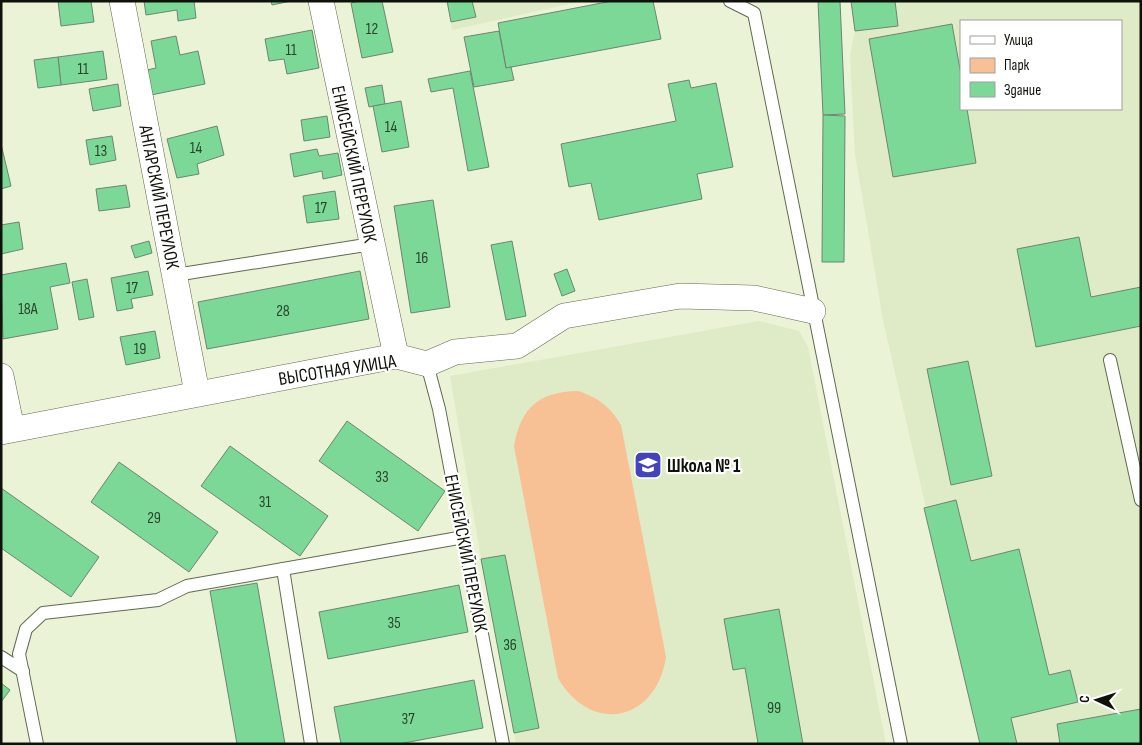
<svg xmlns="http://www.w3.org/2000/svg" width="1142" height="745" viewBox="0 0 1142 745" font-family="'Sofia Sans Condensed',sans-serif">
	<rect width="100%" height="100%" fill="#eaf3d6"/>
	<g fill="#dfeac6" fill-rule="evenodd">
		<polygon points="447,1 583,1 452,30"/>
		<path d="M851,1H1141V744H980L883,320L855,154L850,55L855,31ZM961,21H1121V109H961Z"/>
		<polygon points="759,321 799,331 808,347 886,744 516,744 514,733 539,728 505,555 481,559 450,376"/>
	</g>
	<path fill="#f8c095" d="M578,391C599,398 610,407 621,425L666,657C656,722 591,735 558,678L514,446C521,407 539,392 578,391Z"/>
	<g fill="#7bd897" stroke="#6d8573">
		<polygon points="58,1 91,1 94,22 61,26"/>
		<polygon points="144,1 194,1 196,18 178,21 177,10 146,15"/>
		<polygon points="271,1 291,1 272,5"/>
		<polygon points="359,1 382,1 393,52 362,58 351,3"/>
		<polygon points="447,1 472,1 476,17 451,22"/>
		<polygon points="612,1 653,1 661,39 506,68 498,23"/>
		<polygon points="818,1 840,1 845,114 823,115"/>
		<polygon points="851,1 895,1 898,26 855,31"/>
		<polygon points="952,24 961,75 961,109 967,109 976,163 893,177 869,39"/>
		<polygon points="312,30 319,68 287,74 284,59 269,61 265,39"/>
		<polygon points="499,31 506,68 511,67 514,80 474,87 464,37"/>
		<polygon points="176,36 180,55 198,51 205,84 151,95 147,70 156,68 151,41"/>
		<polygon points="103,51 107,79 61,85 58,57"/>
		<polygon points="58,57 61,85 38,88 34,60"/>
		<polygon points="470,71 489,167 468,171 453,88 431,92 428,79"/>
		<polygon points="689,80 691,88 716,83 733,167 697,174 702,199 599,220 591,183 569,187 561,144 676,121 668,84"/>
		<polygon points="118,84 121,106 93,111 89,89"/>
		<polygon points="382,85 385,104 369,107 365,88"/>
		<polygon points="401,101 409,147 382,152 373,106"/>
		<polygon points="823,115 845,116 844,262 822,262"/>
		<polygon points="327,116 330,137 304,141 301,120"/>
		<polygon points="217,126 224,155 197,164 199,174 177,178 167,139"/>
		<polygon points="112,136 116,160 90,165 86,140"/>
		<polygon points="1,144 11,186 1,189"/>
		<polygon points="317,149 319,156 338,153 342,175 323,179 322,171 294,177 290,154"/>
		<polygon points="126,185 130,207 99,211 96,189"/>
		<polygon points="335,191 339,219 307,223 303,196"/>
		<polygon points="433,200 450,307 411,313 394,206"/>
		<polygon points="19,222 23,249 1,254 1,225"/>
		<polygon points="1079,237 1091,297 1141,287 1141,326 1036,347 1017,249"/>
		<polygon points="149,241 152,253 135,258 131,246"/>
		<polygon points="512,241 526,316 506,320 491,245"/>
		<polygon points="66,263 70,283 50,287 58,329 3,339 1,275"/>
		<polygon points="567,269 575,291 562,296 554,274"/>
		<polygon points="148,271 153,295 131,299 133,308 117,311 111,278"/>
		<polygon points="360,271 369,319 207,349 198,302"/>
		<polygon points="87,279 94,317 79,320 72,282"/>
		<polygon points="155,331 160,358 126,365 120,337"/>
		<polygon points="968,361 992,476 951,485 927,369"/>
		<polygon points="347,421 445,491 418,531 319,461"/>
		<polygon points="230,446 328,516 300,556 201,486"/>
		<polygon points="119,462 218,532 189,572 91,502"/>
		<polygon points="1,488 99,557 71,597 1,548"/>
		<polygon points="956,500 971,561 1019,549 1049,675 1070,670 1078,702 1011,718 1017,744 980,744 924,508"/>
		<polygon points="505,555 539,728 514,733 481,559"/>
		<polygon points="257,583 285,744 237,744 210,591"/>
		<polygon points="459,585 468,632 328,659 319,612"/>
		<polygon points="779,609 803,744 756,744 758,743 745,668 733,670 724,619"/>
		<polygon points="474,680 483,728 399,744 341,744 334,707"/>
		<polygon points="1,683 10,690 1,702"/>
		<polygon points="1141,709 1141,744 1060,744 1057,724"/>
	</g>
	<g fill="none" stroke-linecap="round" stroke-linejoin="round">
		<defs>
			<g id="lane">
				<polyline points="730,1 754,13 901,744"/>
				<polyline points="175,275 372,244"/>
				<polyline points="1110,360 1141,500"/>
				<polyline points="427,364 439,409 503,744"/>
				<polyline points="283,569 311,744"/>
				<polyline points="1,657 23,671"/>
				<polyline points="37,744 19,654 26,629 43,613 158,600 187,586 464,537"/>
			</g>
			<g id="street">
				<polyline points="122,1 197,393"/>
				<polyline points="321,1 396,356"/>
				<polyline points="1,376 12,429"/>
				<polyline points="1,432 396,356 427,364 455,352 517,346 564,316 680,296 754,298 813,311"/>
			</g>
		</defs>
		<use href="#lane" stroke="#616950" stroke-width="14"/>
		<use href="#street" stroke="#616950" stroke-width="26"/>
		<use href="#lane" stroke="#fff" stroke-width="12"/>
		<use href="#street" stroke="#fff" stroke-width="25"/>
	</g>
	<defs>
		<symbol id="school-square" viewBox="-11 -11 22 22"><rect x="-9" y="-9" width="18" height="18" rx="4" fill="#4344b9" stroke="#fff"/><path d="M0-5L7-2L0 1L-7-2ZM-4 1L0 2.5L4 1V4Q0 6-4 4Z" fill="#fff"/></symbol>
	</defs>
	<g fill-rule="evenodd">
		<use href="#school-square" x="632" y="449" width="32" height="32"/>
	</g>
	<g text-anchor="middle" stroke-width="4.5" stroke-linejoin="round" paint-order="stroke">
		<g font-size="16" fill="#2a442c">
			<text x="372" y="34">12</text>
			<text x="291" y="55">11</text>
			<text x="83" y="74">11</text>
			<text x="391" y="132">14</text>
			<text x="196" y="153">14</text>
			<text x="101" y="156">13</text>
			<text x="321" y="213">17</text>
			<text x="422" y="263">16</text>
			<text x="132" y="293">17</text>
			<text x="28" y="314">18А</text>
			<text x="283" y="316">28</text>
			<text x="140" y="354">19</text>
			<text x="382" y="482">33</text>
			<text x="265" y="507">31</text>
			<text x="154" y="523">29</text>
			<text x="394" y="628">35</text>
			<text x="510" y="650">36</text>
			<text x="774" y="713">99</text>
			<text x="408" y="724">37</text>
		</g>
		<g font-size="19" fill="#0f1208" stroke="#fff">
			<text transform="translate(355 164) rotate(78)" y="7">ЕНИСЕЙСКИЙ ПЕРЕУЛОК</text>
			<text transform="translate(160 197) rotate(79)" y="7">АНГАРСКИЙ ПЕРЕУЛОК</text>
			<text transform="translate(337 369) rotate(-9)" y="7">ВЫСОТНАЯ УЛИЦА</text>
			<text transform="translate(467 553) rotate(79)" y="7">ЕНИСЕЙСКИЙ ПЕРЕУЛОК</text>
		</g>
		<g font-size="19" font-weight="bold" fill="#0f1208" stroke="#fff" text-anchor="start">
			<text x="667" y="472">Школа № 1</text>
		</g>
	</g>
	<rect width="1142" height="745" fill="none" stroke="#0f1208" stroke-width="5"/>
	<rect x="960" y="20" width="162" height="90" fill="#ffffff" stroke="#9fa09c"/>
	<rect x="970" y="36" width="25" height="8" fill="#ffffff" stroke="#9fa09c"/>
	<text x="1004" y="45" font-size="15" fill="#0f1208">Улица</text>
	<rect x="970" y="58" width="25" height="15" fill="#f8c095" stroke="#9fa09c"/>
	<text x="1004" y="70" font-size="15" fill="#0f1208">Парк</text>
	<rect x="970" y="82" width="25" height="15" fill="#7bd897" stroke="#9fa09c"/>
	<text x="1004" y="95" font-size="15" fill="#0f1208">Здание</text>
	<g transform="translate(1097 700) rotate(274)" stroke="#ffffff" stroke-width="4" paint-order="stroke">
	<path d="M0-4L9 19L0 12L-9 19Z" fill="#0f1208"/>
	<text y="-8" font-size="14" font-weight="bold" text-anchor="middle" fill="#0f1208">С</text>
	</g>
</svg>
